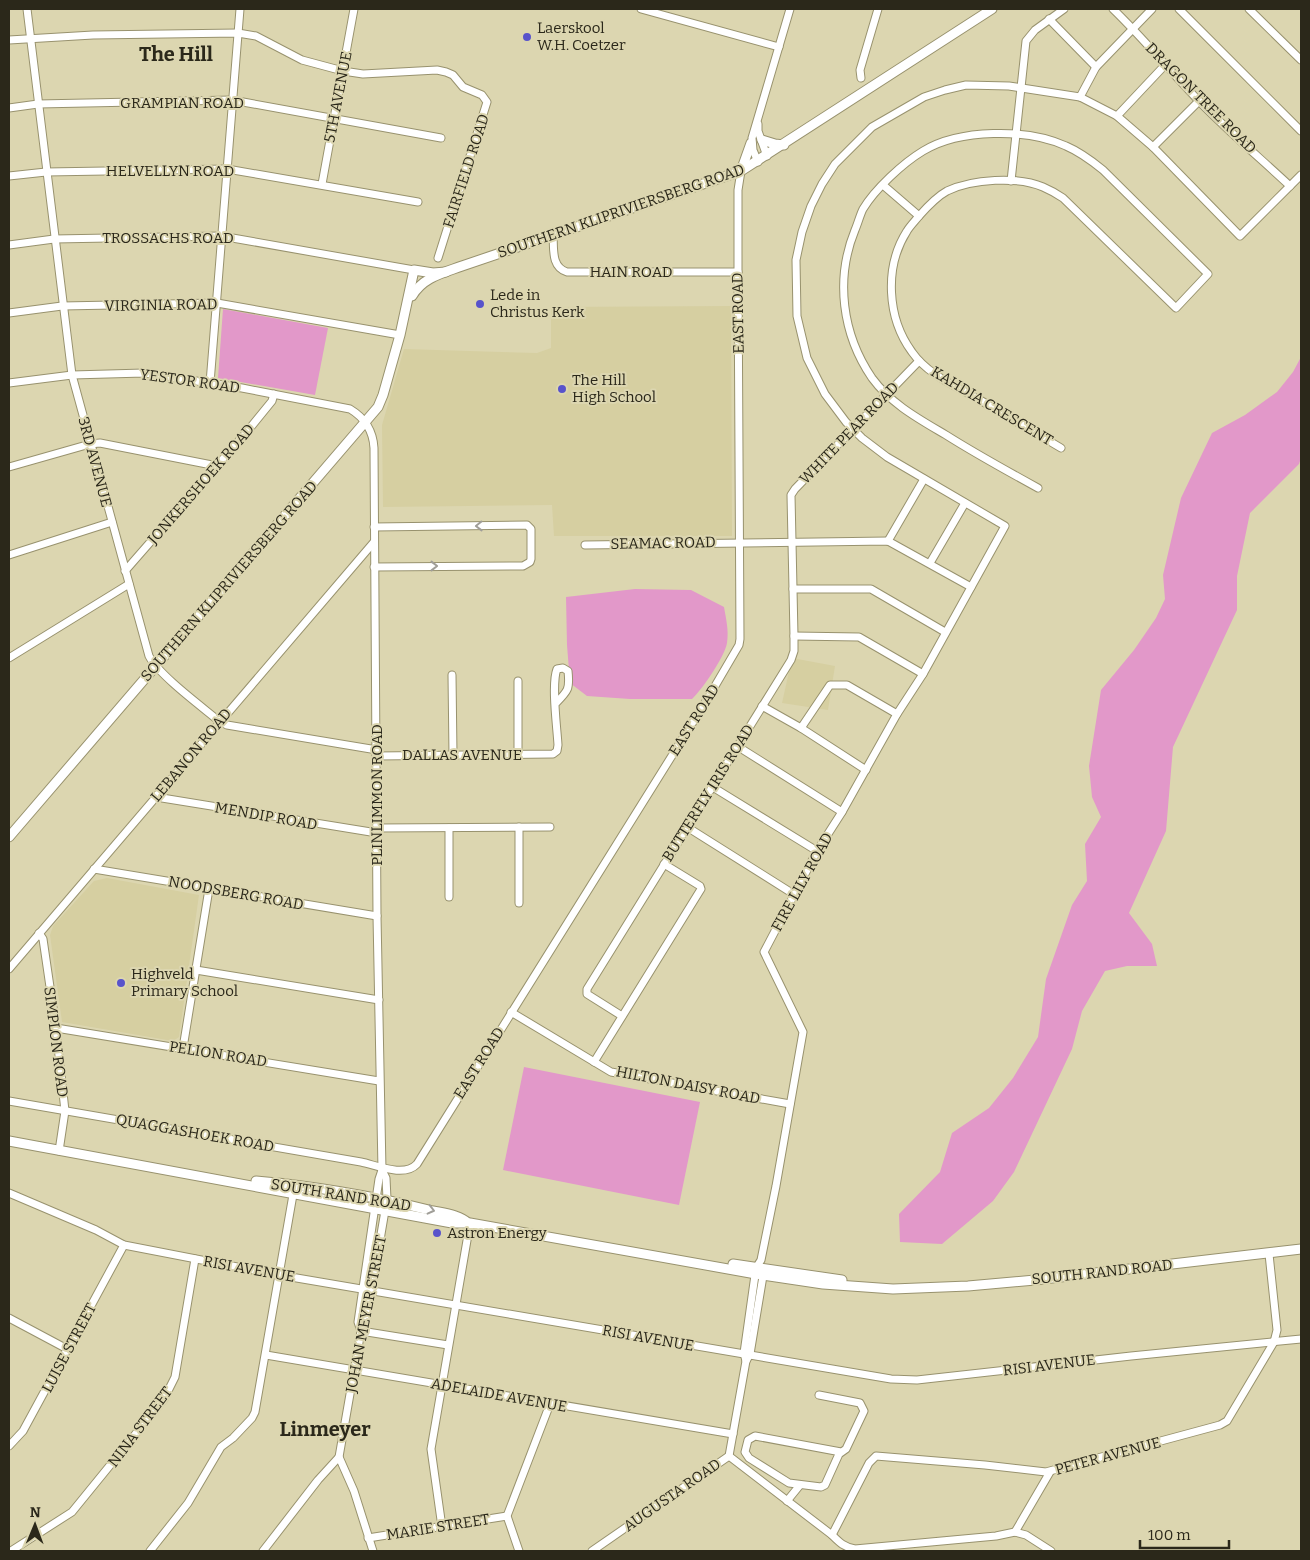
<svg xmlns="http://www.w3.org/2000/svg" width="1310" height="1560" viewBox="0 0 1310 1560" font-family="Bitter,serif">
	<rect width="100%" height="100%" fill="#dcd6b0"/>
	<g fill="#d6cfa1">
		<polygon points="731,306 732,536 554,536 552,505 383,507 382,425 404,349 537,353 551,348 551,307"/>
		<polygon points="792,658 835,666 828,710 782,703"/>
		<polygon points="107,878 199,895 179,1037 173,1041 62,1022 50,935 53,926 94,881"/>
	</g>
	<g fill="#e298c9">
		<polygon points="223,309 328,328 315,395 218,378"/>
		<polygon points="1301,357 1301,458 1299,464 1250,513 1237,576 1237,610 1173,747 1166,831 1129,913 1152,944 1157,966 1127,966 1105,971 1082,1011 1072,1049 1014,1172 993,1201 942,1244 900,1242 899,1214 940,1172 952,1133 989,1108 1013,1078 1038,1037 1046,979 1072,905 1087,881 1085,844 1101,817 1092,797 1089,766 1101,690 1134,650 1156,618 1165,599 1163,575 1181,498 1212,433 1245,415 1277,392 1293,372"/>
		<path d="M635,589L691,590L724,607C726,619 729,630 727,643C725,656 702,690 692,699H630L587,696L570,683L567,645L566,597Z"/>
		<polygon points="524,1067 700,1102 679,1205 503,1170"/>
	</g>
	<g fill="none" stroke-linecap="round" stroke-linejoin="round">
		<defs>
			<g id="street">
				<path d="M27,9L72,375L149,656C159,675 201,706 219,721L227,725L377,750"/>
				<polyline points="641,9 779,47"/>
				<path d="M1113,9C1143,38 1170,71 1200,102C1228,131 1260,158 1290,186"/>
				<polyline points="1179,9 1301,131"/>
				<polyline points="1249,9 1301,60"/>
				<polyline points="1049,19 1096,67"/>
				<polyline points="9,40 93,35 238,33 256,36 302,60 343,71 363,74 437,70 446,72 453,75 463,87 482,95 487,102 438,258"/>
				<polyline points="861,78 860,70 878,9"/>
				<polyline points="1080,97 1096,67 1152,9"/>
				<polyline points="9,108 38,104 232,100 441,138"/>
				<polyline points="1117,116 1165,65"/>
				<polyline points="758,124 758,131 767,156"/>
				<polyline points="1153,147 1199,101"/>
				<polyline points="758,162 753,150 752,138 790,9"/>
				<polyline points="9,176 46,172 227,169 418,202"/>
				<polyline points="1011,181 1026,41 1035,30 1064,9"/>
				<polyline points="322,184 354,9"/>
				<polyline points="883,185 919,216"/>
				<path d="M553,235C554,249 551,267 567,272H738"/>
				<polyline points="9,245 54,239 221,236 414,270"/>
				<polyline points="9,313 62,306 217,303 400,335"/>
				<path d="M9,383L72,375L144,373L242,388L350,409C365,418 373,430 374,448L377,916L382,1170L379,1179L358,1322L361,1331"/>
				<polyline points="210,383 240,9"/>
				<polyline points="9,467 90,444 100,443 217,466"/>
				<path d="M1038,488C1007,471 976,454 946,435C919,419 891,404 872,378C842,334 835,279 855,230C858,223 860,215 863,209C875,189 903,163 923,151C959,129 1027,128 1066,146C1080,152 1092,161 1103,170L1208,274L1176,308L1063,198C1057,194 1050,190 1043,187C1018,176 972,179 947,191C936,197 927,207 919,216C915,221 910,226 907,231C884,267 887,318 912,352C928,375 956,386 980,400C1007,416 1034,432 1061,448"/>
				<polyline points="888,541 924,479"/>
				<polyline points="585,545 888,541 971,587"/>
				<polyline points="9,555 112,522"/>
				<polyline points="930,563 965,503"/>
				<polyline points="374,567 523,566 530,562 531,559 531,529 527,525 374,527"/>
				<polyline points="125,571 250,428 272,401 274,394"/>
				<polyline points="793,589 871,589 945,632"/>
				<polyline points="794,636 859,637 923,674"/>
				<polyline points="9,658 129,584"/>
				<polyline points="452,675 453,755"/>
				<polyline points="518,681 518,755"/>
				<polyline points="762,706 801,728 866,770"/>
				<polyline points="801,728 830,685 847,685 897,714"/>
				<polyline points="737,746 842,812"/>
				<path d="M377,756L553,754L557,751L558,745C557,727 551,684 557,669L563,668L568,671C570,689 568,691 556,703"/>
				<polyline points="711,786 817,851"/>
				<polyline points="157,795 162,798 377,833"/>
				<polyline points="687,827 795,895"/>
				<polyline points="377,828 550,827"/>
				<polyline points="94,869 377,916"/>
				<polyline points="449,897 449,828"/>
				<polyline points="519,903 519,827"/>
				<polyline points="39,933 43,939 56,1028 65,1111 59,1151"/>
				<polyline points="9,969 374,542"/>
				<polyline points="196,970 379,1000"/>
				<polyline points="511,1012 611,1072 790,1104"/>
				<polyline points="622,1016 587,994 587,989 791,660 794,651 794,636 791,495 795,489 919,361"/>
				<polyline points="56,1028 379,1081"/>
				<polyline points="183,1048 209,889"/>
				<polyline points="594,1062 701,889 700,886 664,864"/>
				<path d="M9,1101L361,1162C376,1165 404,1178 417,1164L708,698L739,645L740,639L738,272V190L741,171"/>
				<polyline points="9,1193 96,1230 124,1245 279,1275 891,1379 917,1380 1131,1356 1301,1339"/>
				<polyline points="9,1318 69,1350"/>
				<polyline points="361,1331 448,1345"/>
				<polyline points="266,1355 733,1434"/>
				<polyline points="746,1361 744,1353 756,1268 761,1260 776,1186 803,1032 764,952 817,851 842,812 897,714 923,674 1005,526 887,457 862,438 846,422 825,394 807,358 797,316 796,260 802,232 811,206 822,184 835,164 872,127 924,97 945,90 966,85 1009,86 1080,97 1117,116 1153,147 1240,236 1301,175"/>
				<polyline points="819,1395 860,1403 864,1411 846,1449 839,1454 825,1485 821,1487 789,1483 749,1458 745,1452 748,1440 755,1436 841,1452"/>
				<polyline points="9,1446 23,1431 124,1245"/>
				<path d="M729,1456L832,1535C840,1543 844,1547 855,1549L996,1536L1015,1532L1026,1535L1051,1551"/>
				<polyline points="729,1456 746,1361 750,1354 764,1270"/>
				<polyline points="339,1457 354,1491 373,1551"/>
				<polyline points="787,1501 800,1485"/>
				<polyline points="442,1527 431,1449 470,1223"/>
				<polyline points="1015,1532 1050,1472"/>
				<polyline points="832,1535 869,1463 876,1456 985,1465 1046,1472 1220,1425 1227,1421 1274,1342 1277,1330 1269,1254"/>
				<polyline points="368,1538 507,1516"/>
				<polyline points="11,1551 72,1512 164,1399 175,1377 195,1259"/>
				<polyline points="150,1551 188,1503 221,1447 233,1438 252,1418 255,1412 294,1189"/>
				<polyline points="263,1551 318,1480 339,1457 361,1331 366,1322 387,1199 386,1178 382,1170"/>
				<polyline points="519,1551 507,1516 550,1404"/>
				<polyline points="592,1551 729,1456"/>
			</g>
			<g id="secondary">
				<polyline points="762,140 775,144 784,145"/>
				<polyline points="741,171 751,143"/>
				<path d="M412,296C423,277 443,273 462,266L741,171L992,9"/>
				<polyline points="9,837 378,407 383,395 400,335 414,270 433,273 446,272"/>
				<polyline points="9,1141 452,1223 470,1223 756,1274 823,1284 893,1289 968,1286 1035,1280 1301,1249"/>
				<path d="M256,1181C314,1186 372,1196 429,1210C441,1213 459,1214 468,1223"/>
				<polyline points="733,1264 842,1280"/>
			</g>
		</defs>
		<use href="#street" stroke="#98926e" stroke-width="9"/>
		<use href="#secondary" stroke="#98926e" stroke-width="11"/>
		<use href="#street" stroke="#fff" stroke-width="7"/>
		<use href="#secondary" stroke="#fff" stroke-width="9"/>
	</g>
	<defs><path id="oneway-chevron" d="M-2-3.5L2.5 0L-2 3.5" fill="none" stroke-width="1.6" stroke-linecap="round" stroke-linejoin="round" transform="scale(1.25)"/></defs>
	<g stroke="#a09e98">
		<use href="#oneway-chevron" transform="translate(479 526) rotate(179)"/>
		<use href="#oneway-chevron" transform="translate(434 566)"/>
		<use href="#oneway-chevron" transform="translate(431 1210) rotate(14)"/>
	</g>
	<g fill="#5853cb" stroke="#dcd6b0" stroke-width="2">
		<circle cx="527" cy="37" r="5"/>
		<circle cx="480" cy="304" r="5"/>
		<circle cx="562" cy="389" r="5"/>
		<circle cx="121" cy="983" r="5"/>
		<circle cx="437" cy="1233" r="5"/>
	</g>
	<g text-anchor="middle" stroke-width="4" stroke-linejoin="round" paint-order="stroke">
		<g font-size="15" fill="#2b281a" stroke="#dcd6b0" text-anchor="start">
			<text x="537" y="33">Laerskool<tspan x="537" dy="17">W.H. Coetzer</tspan></text>
			<text x="490" y="300">Lede in<tspan x="490" dy="17">Christus Kerk</tspan></text>
			<text x="572" y="385">The Hill<tspan x="572" dy="17">High School</tspan></text>
			<text x="131" y="979">Highveld<tspan x="131" dy="17">Primary School</tspan></text>
			<text x="447" y="1238">Astron Energy</text>
		</g>
		<g font-size="15" fill="#2b281a" stroke="#dcd6b0">
			<text transform="translate(338 97) rotate(-79)" y="5">5TH AVENUE</text>
			<text transform="translate(1201 98) rotate(45)" y="5">DRAGON TREE ROAD</text>
			<text x="182" y="108">GRAMPIAN ROAD</text>
			<text x="170" y="176">HELVELLYN ROAD</text>
			<text transform="translate(466 171) rotate(-72)" y="5">FAIRFIELD ROAD</text>
			<text transform="translate(621 211) rotate(-19)" y="5">SOUTHERN KLIPRIVIERSBERG ROAD</text>
			<text x="168" y="243">TROSSACHS ROAD</text>
			<text x="631" y="277">HAIN ROAD</text>
			<text transform="translate(161 305) rotate(-1)" y="5">VIRGINIA ROAD</text>
			<text transform="translate(738 313) rotate(-91)" y="5">EAST ROAD</text>
			<text transform="translate(190 381) rotate(8)" y="5">YESTOR ROAD</text>
			<text transform="translate(992 406) rotate(31)" y="5">KAHDIA CRESCENT</text>
			<text transform="translate(849 433) rotate(-46)" y="5">WHITE PEAR ROAD</text>
			<text transform="translate(95 462) rotate(75)" y="5">3RD AVENUE</text>
			<text transform="translate(201 484) rotate(-49)" y="5">JONKERSHOEK ROAD</text>
			<text transform="translate(663 543) rotate(-1)" y="5">SEAMAC ROAD</text>
			<text transform="translate(229 581) rotate(-49)" y="5">SOUTHERN KLIPRIVIERSBERG ROAD</text>
			<text transform="translate(694 720) rotate(-58)" y="5">EAST ROAD</text>
			<text transform="translate(191 755) rotate(-50)" y="5">LEBANON ROAD</text>
			<text x="462" y="760">DALLAS AVENUE</text>
			<text transform="translate(708 793) rotate(-58)" y="5">BUTTERFLY IRIS ROAD</text>
			<text transform="translate(377 795) rotate(-90)" y="5">PLINLIMMON ROAD</text>
			<text transform="translate(266 816) rotate(10)" y="5">MENDIP ROAD</text>
			<text transform="translate(802 882) rotate(-61)" y="5">FIRE LILY ROAD</text>
			<text transform="translate(236 893) rotate(10)" y="5">NOODSBERG ROAD</text>
			<text transform="translate(56 1042) rotate(83)" y="5">SIMPLON ROAD</text>
			<text transform="translate(218 1054) rotate(9)" y="5">PELION ROAD</text>
			<text transform="translate(479 1063) rotate(-58)" y="5">EAST ROAD</text>
			<text transform="translate(688 1085) rotate(11)" y="5">HILTON DAISY ROAD</text>
			<text transform="translate(195 1133) rotate(10)" y="5">QUAGGASHOEK ROAD</text>
			<text transform="translate(341 1195) rotate(9)" y="5">SOUTH RAND ROAD</text>
			<text transform="translate(249 1269) rotate(10)" y="5">RISI AVENUE</text>
			<text transform="translate(1102 1272) rotate(-6)" y="5">SOUTH RAND ROAD</text>
			<text transform="translate(366 1314) rotate(-79)" y="5">JOHAN MEYER STREET</text>
			<text transform="translate(648 1338) rotate(10)" y="5">RISI AVENUE</text>
			<text transform="translate(69 1348) rotate(-62)" y="5">LUISE STREET</text>
			<text transform="translate(1049 1365) rotate(-7)" y="5">RISI AVENUE</text>
			<text transform="translate(499 1395) rotate(10)" y="5">ADELAIDE AVENUE</text>
			<text transform="translate(140 1427) rotate(-53)" y="5">NINA STREET</text>
			<text transform="translate(1108 1456) rotate(-15)" y="5">PETER AVENUE</text>
			<text transform="translate(672 1495) rotate(-35)" y="5">AUGUSTA ROAD</text>
			<text transform="translate(438 1527) rotate(-9)" y="5">MARIE STREET</text>
		</g>
		<g font-size="20" font-weight="bold" fill="#2b281a" stroke="#dcd6b0">
			<text x="176" y="61">The Hill</text>
			<text x="325" y="1436">Linmeyer</text>
		</g>
	</g>
	<rect width="1310" height="1560" fill="none" stroke="#2b281a" stroke-width="20"/>
	<g transform="translate(35 1525) rotate(1)" stroke="#dcd6b0" stroke-width="4" paint-order="stroke">
	<path d="M0-4L9 19L0 12L-9 19Z" fill="#2b281a"/>
	<text y="-8" font-size="14" font-weight="bold" text-anchor="middle" fill="#2b281a">N</text>
	</g>
	<path d="M1140 1540v8h89v-8" fill="none" stroke="#2b281a" stroke-width="2.5"/>
	<text x="1148" y="1540" font-size="15" fill="#2b281a" stroke="#dcd6b0" stroke-width="4" paint-order="stroke">100 m</text>
</svg>
